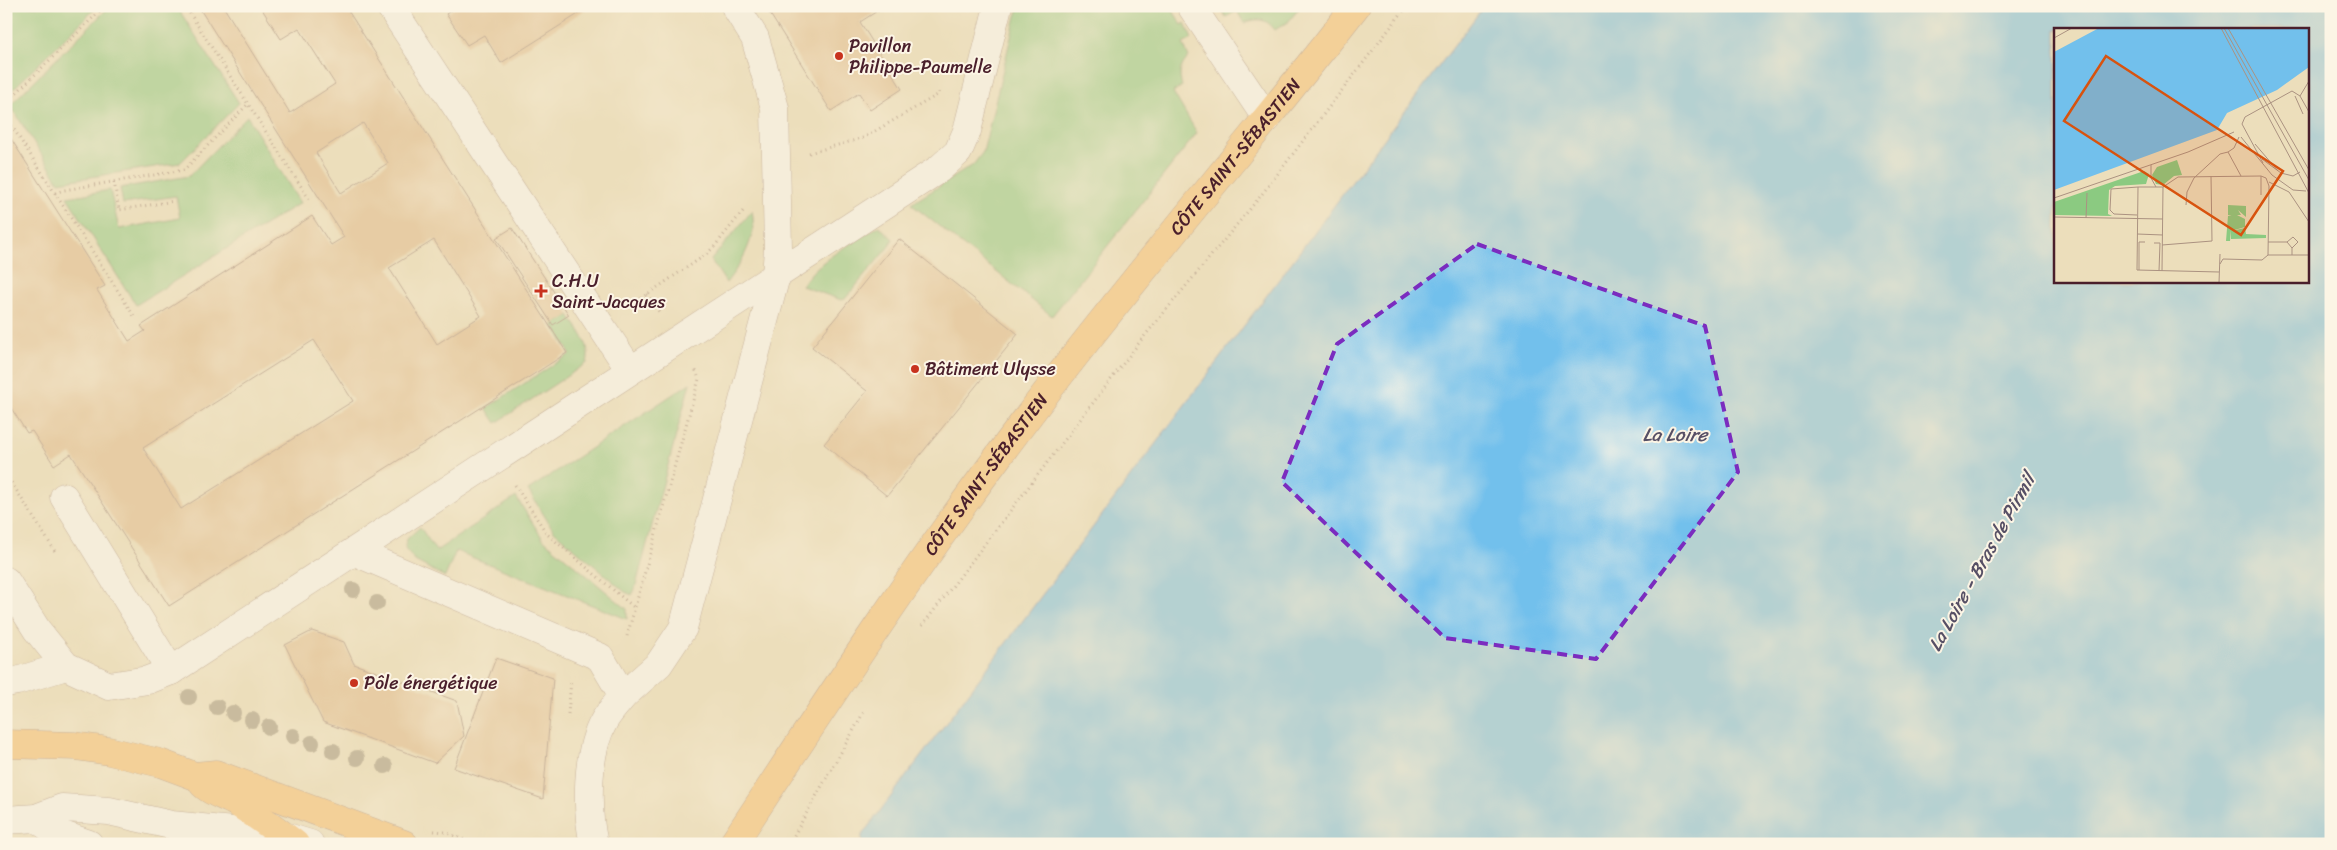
<svg xmlns="http://www.w3.org/2000/svg" width="2337" height="850" viewBox="0 0 2337 850" font-family="Sriracha,sans-serif">
	<rect width="100%" height="100%" fill="#fcf5e5"/>
	<filter id="ink" filterUnits="userSpaceOnUse"><feTurbulence type="fractalNoise" baseFrequency=".02" numOctaves="2"/><feDisplacementMap in="SourceGraphic" scale="10" xChannelSelector="R" yChannelSelector="G"/><feConvolveMatrix kernelMatrix="1 2 1 2 8 2 1 2 1" color-interpolation-filters="sRGB"/></filter>
	<filter id="wash" filterUnits="userSpaceOnUse"><feTurbulence type="fractalNoise" baseFrequency=".0096" numOctaves="4" result="noise"/><feDisplacementMap in="SourceGraphic" scale="20" xChannelSelector="R" yChannelSelector="G"/><feGaussianBlur stdDeviation="1.12" result="paint"/><feColorMatrix in="noise" values="0 0 0 0 0 0 0 0 0 0 0 0 0 0 0 0 0 1.4 0 .05"/><feComposite in="paint" operator="in"/></filter>
	<g filter="url(#wash)">
		<rect width="100%" height="100%" fill="#ecdebb"/>
		<g fill="#8bca81" stroke="#6a7456">
			<polygon points="6,6 98,6 6,96"/>
			<polygon points="110,6 185,6 179,10 239,103 180,163 59,182 10,105"/>
			<path d="M1020,6H1170L1182,25L1185,23L1192,39L1183,44L1189,57C1180,66 1178,74 1182,86L1173,92L1197,133L1052,316L911,204L973,165L983,152L1016,16Z"/>
			<path d="M1219,6H1301L1289,21L1275,30C1266,18 1257,18 1244,23L1237,11L1226,17Z"/>
			<polygon points="247,116 300,203 136,305 67,197 110,190 119,229 180,218 176,196 123,204 120,188 189,176"/>
			<path d="M752,211C758,237 741,264 726,283L711,260Z"/>
			<path d="M879,226L893,239L890,245L845,299L841,300L802,286C815,261 855,242 879,226Z"/>
			<path d="M569,315C578,330 592,344 587,363L496,423L486,408L570,354L553,325Z"/>
			<polygon points="690,383 635,589 632,595 625,592 554,531 528,490"/>
			<polygon points="516,497 543,539 627,609 627,619 456,551 445,577 415,561 405,549 407,539 420,527 436,551"/>
		</g>
		<path fill="#72c0ec" stroke="#5e708c" fill-rule="evenodd" d="M1484,6H2331V844H862V835ZM2056,29H2308V281H2056Z"/>
		<g id="blocks">
			<g fill="#e0b788" fill-rule="evenodd">
				<path d="M198,6H223L290,113L335,84L299,28L281,39L260,6H345L567,353L169,606L71,454L54,465L32,431L27,433L6,400V131L105,286L97,290L129,341L145,331L141,326L312,216L331,245L344,237ZM363,123L388,163L341,193L316,153ZM434,240L481,316L437,344L389,268ZM314,340L353,401L181,509L143,448Z"/>
				<polygon points="457,6 591,6 501,63 484,35 467,45 446,14"/>
				<polygon points="765,6 885,6 860,22 902,89 870,110 859,93 831,111"/>
				<polygon points="512,228 569,315 553,325 496,238"/>
				<polygon points="899,239 1018,334 887,496 824,444 867,391 812,347"/>
				<polygon points="312,631 344,642 354,664 457,701 464,736 435,763 323,722 285,645"/>
				<polygon points="496,658 553,678 543,799 454,768"/>
			</g>
		</g>
	</g>
	<g filter="url(#ink)">
		<use href="#blocks" fill-opacity="0" stroke="#9b7e73" stroke-width="1"/>
		<g fill="none" stroke-linecap="round" stroke-linejoin="round">
			<defs>
				<g id="minor">
					<polyline points="390,6 630,370"/>
					<polyline points="1191,6 1267,119"/>
					<polyline points="64,497 171,671 939,169 958,152 967,131 998,6"/>
					<polyline points="355,552 600,657 623,696 659,664 683,628 776,276 778,249 775,108 755,38 735,6"/>
					<polyline points="6,581 37,630 66,666 109,686 148,680 171,671"/>
					<polyline points="6,683 17,681 66,666"/>
					<polyline points="36,818 57,833 89,844"/>
					<polyline points="6,820 36,818 62,808 79,809 109,811 171,825 284,836 310,844"/>
					<path d="M594,844C586,810 586,752 604,721C609,712 617,704 623,696"/>
				</g>
				<g id="major">
					<polyline points="6,744 75,746 109,751 160,763 195,776 216,774 404,844"/>
					<path d="M203,784C213,794 226,796 237,803C257,815 276,830 295,844"/>
					<path id="s1" d="M733,844C819,714 904,583 997,458C1111,303 1238,158 1356,6"/>
				</g>
			</defs>
			<use href="#minor" stroke="#9b7e73" stroke-width="29"/>
			<use href="#major" stroke="#9b7e73" stroke-width="29"/>
			<g stroke="#9b7e73" stroke-width="3" stroke-dasharray="1 4" stroke-linecap="butt">
				<polyline points="187,9 311,202"/>
				<polyline points="6,103 105,6"/>
				<polyline points="6,117 134,316"/>
				<polyline points="809,153 863,138 939,94 939,92"/>
				<polyline points="114,182 119,210 174,201"/>
				<polyline points="55,193 64,190 184,170 248,104"/>
				<polyline points="647,294 659,312"/>
				<polyline points="628,307 704,256 714,247 743,211"/>
				<polyline points="6,474 56,553"/>
				<polyline points="515,485 547,534 636,609"/>
				<polyline points="922,626 1142,339 1259,198 1407,6"/>
				<polyline points="627,636 699,379 695,368"/>
				<polyline points="568,714 571,681"/>
				<polyline points="434,831 445,832 474,844"/>
				<polyline points="789,844 865,710"/>
			</g>
			<use href="#minor" stroke="#fff" stroke-width="28"/>
			<use href="#major" stroke="#fbbe6e" stroke-width="28"/>
		</g>
		<g fill="#9e917a">
			<circle cx="353" cy="590" r="8"/>
			<circle cx="377" cy="603" r="8"/>
			<circle cx="189" cy="697" r="8"/>
			<circle cx="217" cy="707" r="8"/>
			<circle cx="233" cy="713" r="8"/>
			<circle cx="252" cy="720" r="8"/>
			<circle cx="269" cy="727" r="8"/>
			<circle cx="293" cy="736" r="8"/>
			<circle cx="312" cy="743" r="8"/>
			<circle cx="333" cy="751" r="8"/>
			<circle cx="357" cy="758" r="8"/>
			<circle cx="385" cy="766" r="8"/>
		</g>
	</g>
	<path d="M0 0H2337V850H0ZM1477,244L1705,326L1738,472L1596,659L1445,638L1282,482L1337,344Z" fill="#ecdebb" fill-opacity=".55" fill-rule="evenodd"/>
	<path fill="none" stroke="#7b2cbf" stroke-width="4" stroke-dasharray="10 6" stroke-linejoin="round" d="M1477,244L1705,326L1738,472L1596,659L1445,638L1282,482L1337,344Z"/>
	<g fill="#c8321e" stroke="#fcf5e5" stroke-width="2">
		<circle cx="839" cy="56" r="5"/>
		<path d="M538.5 283.5h5v5h5v5h-5v5h-5v-5h-5v-5h5z"/>
		<circle cx="915" cy="369" r="5"/>
		<circle cx="354" cy="683" r="5"/>
	</g>
	<g text-anchor="middle" stroke-width="4" stroke-linejoin="round" paint-order="stroke">
		<g font-size="18" fill="#4a1f2b" stroke="#fcf5e5" text-anchor="start">
			<text x="849" y="52">Pavillon<tspan x="849" dy="21">Philippe-Paumelle</tspan></text>
			<text x="552" y="287">C.H.U<tspan x="552" dy="21">Saint-Jacques</tspan></text>
			<text x="925" y="375">Bâtiment Ulysse</text>
			<text x="364" y="689">Pôle énergétique</text>
		</g>
		<g font-size="18" fill="#4a1f2b" stroke="#fcf5e5">
			<text dy="6" stroke="none"><textPath href="#s1" startOffset="852">CÔTE SAINT-SÉBASTIEN</textPath></text>
			<text dy="6" stroke="none"><textPath href="#s1" startOffset="448">CÔTE SAINT-SÉBASTIEN</textPath></text>
		</g>
		<g font-size="19" font-style="italic" fill="#564f65" stroke="#fcf5e5">
			<text x="1675" y="441">La Loire</text>
			<text transform="translate(1981 562) rotate(-61)" y="7">La Loire - Bras de Pirmil</text>
		</g>
	</g>
	<g transform="translate(2054 28)">
		<rect width="255" height="255" fill="#ecdebb"/>
		<path d="M123,132L128,147L120,148L109,157L102,156L98,147L103,139ZM90,143L95,146L92,156L61,158L55,162L54,186L58,188L0,187V174ZM174,177L192,178V189L184,182L187,187H174ZM181,186L191,191V199L177,203L191,200L192,206L212,207V210L177,211V202L176,213H172L174,188Z" fill="#8bca81"/>
		<path d="M45,0H255V39L223,62L173,85L163,102L0,162V24Z" fill="#72c0ec"/>
		<path fill="none" stroke="#ab9281" stroke-width="1" d="M167,0L255,165M170,0L255,152M174,0L255,142M0,10L18,0M238,63L246,68L255,53M241,68L249,86M246,68L255,84M188,96L191,89L238,63M188,96L209,135M187,109L218,147L239,162L252,163M201,116L224,143M174,124L180,120L185,109M208,131L227,145L239,148L246,144M97,137V150L102,159M215,154L235,164L255,194M0,170L134,124L180,104M132,177L133,164L140,150L166,126L174,124L187,148M83,187L60,186L56,182L57,161L84,159M0,189L109,191M32,190L33,165M83,206L109,207M214,214H233M100,215H106L105,243M108,217L158,213L157,148M214,227H255M238,227V220L244,214L239,209L233,214L238,220M166,236L169,231L208,232L214,227L215,158L212,150L207,148M85,242V214H91M108,243L109,159M165,244L83,242L84,159H109L124,149L207,148V167M165,255L166,226"/>
		<path fill="#d8530f" fill-opacity="0.15" stroke="#d8530f" stroke-width="2.5" d="M52,28L229,143L187,207L10,93Z"/>
		<rect width="255" height="255" fill="none" stroke="#4a1f2b" stroke-width="2.5"/>
	</g>
	<rect width="2337" height="850" fill="none" stroke="#fcf5e5" stroke-width="25"/>
</svg>
